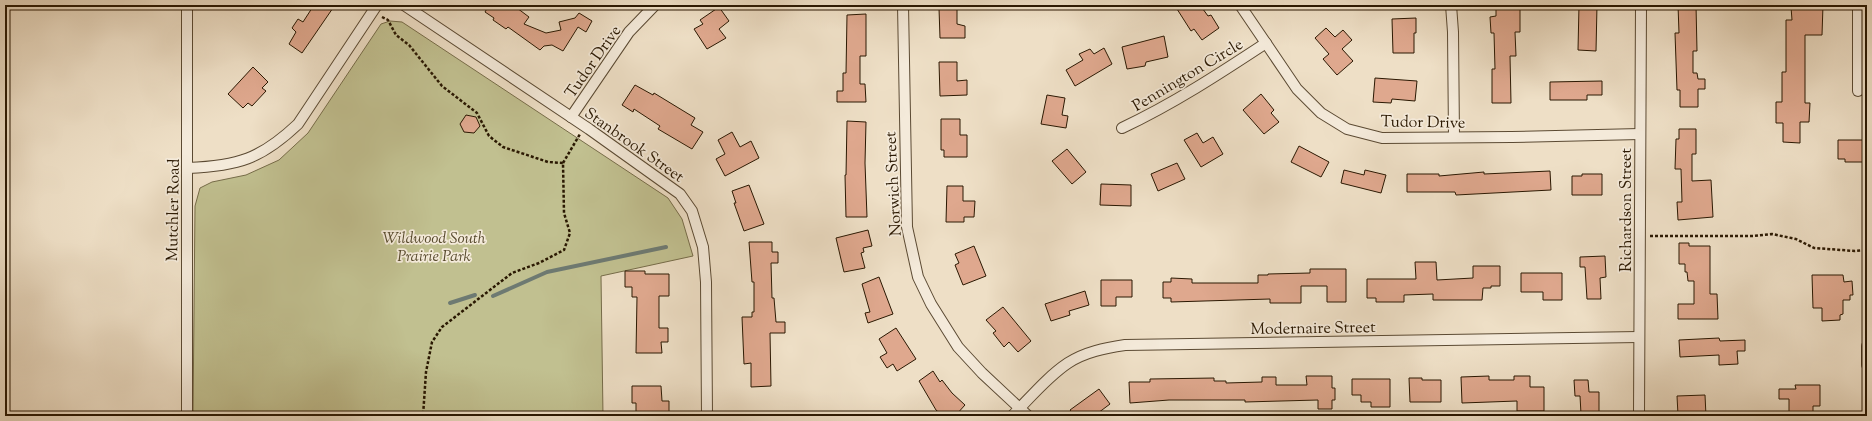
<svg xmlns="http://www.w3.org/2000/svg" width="1872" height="421" viewBox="0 0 1872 421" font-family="'Sorts Mill Goudy',serif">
	<rect width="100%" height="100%" fill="#eedfc6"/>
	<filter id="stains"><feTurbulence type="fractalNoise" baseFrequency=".005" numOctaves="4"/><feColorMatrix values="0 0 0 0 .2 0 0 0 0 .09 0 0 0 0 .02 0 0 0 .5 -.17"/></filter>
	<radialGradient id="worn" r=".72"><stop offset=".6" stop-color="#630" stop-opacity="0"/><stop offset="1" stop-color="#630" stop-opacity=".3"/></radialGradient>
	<polygon fill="#c1c090" stroke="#766c49" points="390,21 402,22 668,198 682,219 693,256 601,276 603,416 193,416 195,206 200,188 212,182 246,175 279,160 308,133 381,24"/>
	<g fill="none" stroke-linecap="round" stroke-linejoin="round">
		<g stroke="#6e7a72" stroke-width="4">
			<polyline points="493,296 547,272 666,247"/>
			<polyline points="450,303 475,295"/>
		</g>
	</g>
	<g fill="#dfa88e" stroke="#2a1802">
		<polygon points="314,5 335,5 302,53 289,44 296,32 292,28 298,19 303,22"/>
		<polygon points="489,5 513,5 529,17 524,24 546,33 561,30 559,22 575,18 579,13 592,21 586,32 578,27 563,51 552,45 544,46 540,50 508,27 506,29 493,20 494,18 485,12"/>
		<polygon points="1179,5 1200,5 1208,16 1211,15 1219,28 1202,40 1194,29 1191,31 1177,9 1181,7"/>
		<polygon points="1496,5 1520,5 1520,32 1515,32 1516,56 1510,56 1511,103 1492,103 1492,69 1495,69 1494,33 1491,33 1490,17 1496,16"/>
		<polygon points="1579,5 1597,5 1596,51 1578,50"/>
		<polygon points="1678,5 1696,5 1697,51 1693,51 1693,73 1697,73 1698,79 1705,79 1705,89 1698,89 1698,107 1680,107 1680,90 1677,90 1675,33 1679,33"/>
		<polygon points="1803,5 1823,5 1822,35 1805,35 1805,103 1810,103 1809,122 1800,122 1800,143 1783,142 1783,123 1776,123 1776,102 1782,102 1782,72 1786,72 1786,20 1792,20 1791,7 1803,7"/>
		<polygon points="719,7 729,21 719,29 726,38 707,49 694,29 703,24 700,20"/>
		<polygon points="957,7 957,24 965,26 965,38 940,38 939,8"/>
		<polygon points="866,14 866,56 860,56 860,84 865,84 866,102 837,102 837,91 843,91 843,73 846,73 847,15"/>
		<polygon points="1416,18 1416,33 1414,33 1414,53 1393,53 1392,19"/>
		<polygon points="1326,28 1335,37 1343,30 1352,40 1342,49 1353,61 1337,75 1323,59 1329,54 1315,38"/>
		<polygon points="1164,36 1168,57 1146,62 1145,66 1127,69 1122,47"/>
		<polygon points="1104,48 1112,64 1075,86 1066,70 1083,60 1079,54 1090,49 1094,54"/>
		<polygon points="939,62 957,62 957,81 967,80 967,95 940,96"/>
		<polygon points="253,67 268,82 262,88 266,91 252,106 248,103 243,108 228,94"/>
		<polygon points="1375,78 1417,81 1415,101 1392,99 1391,103 1373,102"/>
		<polygon points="1602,81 1602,95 1587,95 1587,100 1550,100 1550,82"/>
		<polygon points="635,85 653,95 654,93 695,118 691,125 703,132 692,149 658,129 660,126 634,109 633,112 622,105"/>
		<polygon points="1261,94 1274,110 1271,113 1279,122 1264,134 1243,110"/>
		<polygon points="1047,95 1065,98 1062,115 1068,116 1066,128 1041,124"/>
		<polygon points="466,115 476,117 480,126 474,133 464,132 460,124"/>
		<polygon points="941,119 960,119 960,135 967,135 967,157 944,157 944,150 941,150"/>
		<polygon points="847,121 866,122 865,163 867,217 846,217 845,175 846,175"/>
		<polygon points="1679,129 1696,129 1696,154 1692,154 1692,181 1711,180 1713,217 1678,220 1677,202 1682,202 1681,169 1675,169 1676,139 1679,139"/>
		<polygon points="732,132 740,147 751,141 759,158 725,176 716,159 725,154 718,140"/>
		<polygon points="1197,133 1203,143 1213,137 1223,154 1201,167 1184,140"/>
		<polygon points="1838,140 1867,140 1867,162 1845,162 1845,159 1838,159"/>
		<polygon points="1299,146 1329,162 1321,177 1291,162"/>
		<polygon points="1067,149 1086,172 1072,184 1052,161"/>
		<polygon points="1177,163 1185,179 1158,191 1151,174"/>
		<polygon points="1344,170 1364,175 1365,170 1386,175 1381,193 1341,183"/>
		<polygon points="1550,171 1551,190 1456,195 1455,192 1407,192 1407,174 1439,174 1439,176 1484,172 1484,174"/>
		<polygon points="1582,174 1602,174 1602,195 1572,195 1572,176 1582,176"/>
		<polygon points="1101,184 1131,185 1131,206 1100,205"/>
		<polygon points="749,185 764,224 744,231 734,203 736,203 732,191"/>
		<polygon points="947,186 963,186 963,201 975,201 974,217 964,217 964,222 946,222"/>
		<polygon points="868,230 872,246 863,248 864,252 861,253 865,268 844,272 836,238"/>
		<polygon points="749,242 772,242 772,252 778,252 778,263 771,263 772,298 774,298 776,322 785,322 785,333 770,333 771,386 751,387 751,363 744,364 742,317 752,317 752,312 754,312 754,282 752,282"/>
		<polygon points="1679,243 1689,243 1689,246 1710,246 1710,294 1717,294 1718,319 1678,319 1678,304 1694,304 1694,281 1688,281 1687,272 1685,272 1685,264 1679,264"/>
		<polygon points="974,246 986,276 963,285 955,265 959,263 955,254"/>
		<polygon points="1605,256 1606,277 1600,278 1601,299 1587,299 1585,267 1580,267 1580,257"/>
		<polygon points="1415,262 1436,262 1437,280 1473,278 1473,266 1500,266 1500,286 1491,286 1491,288 1483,288 1482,300 1433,300 1433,294 1404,295 1404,302 1376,302 1376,298 1367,298 1367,279 1416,279"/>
		<polygon points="1310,269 1346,269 1346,302 1327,302 1327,286 1301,286 1301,303 1270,303 1270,299 1171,302 1171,298 1163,298 1163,282 1171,282 1171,278 1192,279 1192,283 1258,283 1258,275 1268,275 1268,274 1310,273"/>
		<polygon points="625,271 645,271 645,274 669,274 669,296 659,296 659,328 668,328 668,342 661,342 662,353 636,353 637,297 632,297 632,287 625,287"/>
		<polygon points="1521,273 1562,273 1562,300 1543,300 1543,292 1521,292"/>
		<polygon points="1812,275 1843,275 1844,282 1852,281 1853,295 1850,295 1850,300 1843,300 1843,314 1840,315 1840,320 1822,321 1822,308 1813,308"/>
		<polygon points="879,277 893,314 868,323 865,313 870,312 862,284"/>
		<polygon points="1101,280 1132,280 1132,297 1116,297 1116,306 1101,306"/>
		<polygon points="1085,291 1089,305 1069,311 1070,315 1051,321 1045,304"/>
		<polygon points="1003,307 1031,341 1018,352 1009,342 1004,347 993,333 996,331 986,320"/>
		<polygon points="896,328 916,359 897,371 893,364 887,368 880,357 887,353 879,339"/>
		<polygon points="1719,338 1720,341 1745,340 1745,351 1737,351 1738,364 1719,365 1719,355 1680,357 1679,340"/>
		<polygon points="933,371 940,382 942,380 952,393 965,405 955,416 943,416 936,410 919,381"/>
		<polygon points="1306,376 1332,376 1332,388 1335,388 1335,400 1332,400 1332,409 1318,409 1318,400 1245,402 1245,400 1169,400 1130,403 1129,382 1150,382 1150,379 1214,378 1214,381 1226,381 1226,383 1262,382 1262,377 1276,377 1276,385 1307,385"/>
		<polygon points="1489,376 1489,380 1514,380 1514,376 1530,376 1530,387 1544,387 1544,411 1517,411 1517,401 1462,403 1461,377"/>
		<polygon points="1409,378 1422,378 1422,380 1441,380 1441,402 1410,402"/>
		<polygon points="1352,379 1390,379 1390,407 1371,407 1371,402 1361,402 1361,395 1352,395"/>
		<polygon points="1574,380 1588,380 1589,392 1599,392 1599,414 1581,414 1580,396 1575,396"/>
		<polygon points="1795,385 1820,385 1820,406 1813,406 1813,416 1789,416 1789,399 1779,399 1779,389 1796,389"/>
		<polygon points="632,386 661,386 662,401 669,401 669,416 636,416 636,403 632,403"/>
		<polygon points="1099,389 1110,404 1094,416 1075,416 1070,410"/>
		<polygon points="1705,395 1706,416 1678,415 1677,396"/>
	</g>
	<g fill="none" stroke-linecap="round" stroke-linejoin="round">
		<defs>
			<g id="minor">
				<polyline points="404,5 589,129 680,194 692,211 703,247 706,282 707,416"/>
				<polyline points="903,5 907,227 918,277 931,304 958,347 982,373 1028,416"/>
				<polyline points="1240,5 1297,89 1321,113 1347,129 1382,138 1512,137 1640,134"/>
				<polyline points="1451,5 1453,32 1454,137"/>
				<polyline points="1858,5 1858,91"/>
				<polyline points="571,117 629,32 655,5"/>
				<path d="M1122,128C1173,104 1219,74 1266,43"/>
				<path d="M188,168C238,166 261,159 298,124L377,5"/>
				<polyline points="1867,346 1867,365"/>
				<polyline points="187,416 187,5"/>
				<path d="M1012,416C1030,398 1047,377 1068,363C1085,352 1105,348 1125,345L1639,337"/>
				<polyline points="1639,416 1641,5"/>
				<polyline points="1867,416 1867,415"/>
			</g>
		</defs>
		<use href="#minor" stroke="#5b4a33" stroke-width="12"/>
		<g stroke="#2a1802" stroke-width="2.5" stroke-dasharray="3 2" stroke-linecap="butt">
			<polyline points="382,17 388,20 396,35 409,45 442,86 477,113 489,136 503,147 548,162 563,163 564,213 570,233 564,250 539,263 512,273 442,327 432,342 426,372 423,416"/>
			<polyline points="563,163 580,134"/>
			<polyline points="1650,236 1753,236 1772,234 1796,239 1814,248 1855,251 1867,250"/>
		</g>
		<use href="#minor" stroke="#f4eada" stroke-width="10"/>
	</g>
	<g text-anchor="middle" stroke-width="3.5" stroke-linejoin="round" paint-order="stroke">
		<g font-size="16" fill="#2a1802" stroke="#f4eada">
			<text transform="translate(592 61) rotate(-55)" y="6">Tudor Drive</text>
			<text transform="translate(1187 74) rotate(-31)" y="6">Pennington Circle</text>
			<text transform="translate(1423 121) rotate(1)" y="6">Tudor Drive</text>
			<text transform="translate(635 144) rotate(35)" y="6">Stanbrook Street</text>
			<text transform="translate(892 184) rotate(-93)" y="6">Norwich Street</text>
			<text transform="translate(172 210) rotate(-89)" y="6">Mutchler Road</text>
			<text transform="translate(1625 210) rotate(-90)" y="6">Richardson Street</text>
			<text transform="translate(1313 327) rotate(-1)" y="6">Modernaire Street</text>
		</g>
		<g font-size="16" font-style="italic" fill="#574a2d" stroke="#f4eada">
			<text x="434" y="243">Wildwood South<tspan x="434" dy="18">Prairie Park</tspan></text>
		</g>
	</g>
	<rect width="1872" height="421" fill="none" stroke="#eedfc6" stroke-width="20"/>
	<rect x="6" y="6" width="1860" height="409" fill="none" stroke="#2a1802" stroke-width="2"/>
	<rect x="10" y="10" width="1852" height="401" fill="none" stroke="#2a1802"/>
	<rect width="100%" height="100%" filter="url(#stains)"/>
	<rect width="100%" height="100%" fill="url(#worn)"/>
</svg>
